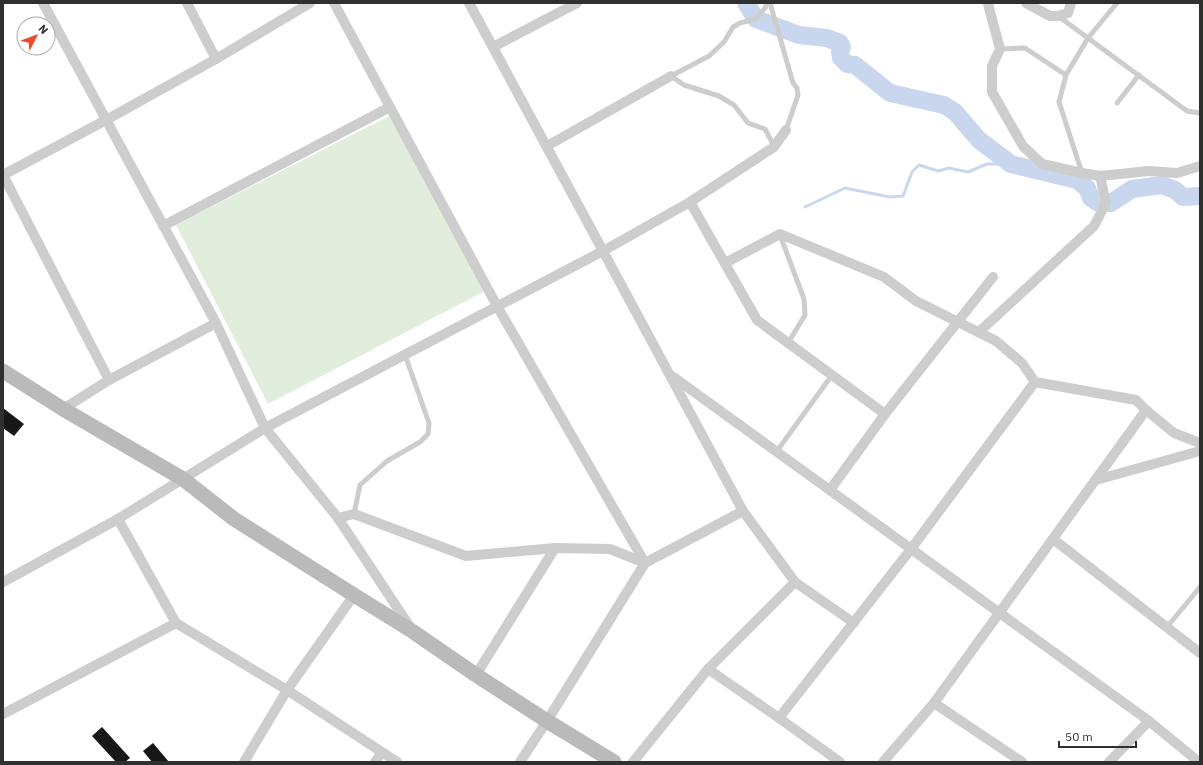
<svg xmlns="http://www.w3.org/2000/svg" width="1203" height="765" viewBox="0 0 1203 765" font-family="'IBM Plex Sans',sans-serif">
	<rect width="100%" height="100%" fill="#fff"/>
	<polygon fill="#e2eedd" points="393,114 485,291 268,404 176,225"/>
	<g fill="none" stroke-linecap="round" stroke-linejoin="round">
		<polyline stroke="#c9d7ee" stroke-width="3" points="805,207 845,188 890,197 903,196 912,172 919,165 938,171 949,168 968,172 987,164 1011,164"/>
		<polyline stroke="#c9d7ee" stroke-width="18" points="746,3 756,19 799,35 827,38 840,43 842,47 840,52 841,58 847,64 855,65 890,93 944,105 955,112 979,140 1011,164 1077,180 1087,188 1091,198 1099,203 1111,203 1132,189 1162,185 1175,190 1183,197 1200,196"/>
	</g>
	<g fill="#171717">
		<polygon points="3,408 24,424 14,436 3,428"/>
		<polygon points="102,727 130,758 125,762 116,762 92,736"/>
		<polygon points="153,743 169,762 152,762 143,751"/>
	</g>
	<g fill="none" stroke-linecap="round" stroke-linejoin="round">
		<g stroke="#cdcdcd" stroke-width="5">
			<polyline points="767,3 765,8 756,19 740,23 733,27 724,42 709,56 671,76 684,85 719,96 734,105 748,123 765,129 774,146"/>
			<polyline points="770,3 793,83 797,88 798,95 786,130"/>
			<polyline points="1058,16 1187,111 1200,113"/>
			<polyline points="1000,49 1025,48 1066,75"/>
			<polyline points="1117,103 1139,75"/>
			<polyline points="1082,173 1059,102 1066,75 1088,38 1117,3"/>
			<polyline points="780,235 804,299 805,315 788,343"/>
			<polyline points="777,451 832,375"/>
			<polyline points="354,514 360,485 387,461 420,442 428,434 429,423 405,355"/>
			<polyline points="1167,627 1200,587"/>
		</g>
		<g stroke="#cdcdcd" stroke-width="10">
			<polyline points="43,3 216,323 265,428 338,518 410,627"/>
			<polyline points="187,3 216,59"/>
			<polyline points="334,3 497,306 645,563"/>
			<polyline points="989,3 988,4 1000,49 992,66 992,92 1023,146 1042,164 1082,173 1100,176 1149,171 1177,173 1200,166"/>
			<polyline points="1026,3 1050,16 1058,16 1068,13 1071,3"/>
			<polyline points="493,47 577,3"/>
			<polyline points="547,146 671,76"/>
			<polyline points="3,175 106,120 216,59 310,3"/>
			<polyline points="3,175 109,380"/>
			<polyline points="690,202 757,320 885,414"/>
			<polyline points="163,226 390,107"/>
			<polyline points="725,263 780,234 884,277 916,301 996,341 1022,363 1035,382 1136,400 1146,410 1174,433 1200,443"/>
			<polyline points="979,332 1094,226 1106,203 1100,176"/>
			<polyline points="672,376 1149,721 1199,762"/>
			<polyline points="63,409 109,380 216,323"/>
			<polyline points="1096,480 1200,451"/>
			<polyline points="830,490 885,414 993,277"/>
			<polyline points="338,518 354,514 466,556 555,548 610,549 645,563"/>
			<polyline points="1053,539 1200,653"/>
			<polyline points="3,582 118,519 265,428 603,251 469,3"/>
			<polyline points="795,582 854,623"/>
			<polyline points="176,623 287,690 397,762"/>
			<polyline points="708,669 779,718 840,762"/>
			<polyline points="476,675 555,548"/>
			<polyline points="934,703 1022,762"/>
			<polyline points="3,714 176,623 118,519"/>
			<polyline points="779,718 911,549 1035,382"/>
			<polyline points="244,762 287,690 354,595"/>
			<polyline points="375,762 382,752"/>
			<polyline points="520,762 547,721 645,563 743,511"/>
			<polyline points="633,762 708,669 795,582 743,511 603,251 690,202 774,147 786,130"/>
			<polyline points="883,762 934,703 1146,410"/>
			<polyline points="1109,762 1149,721"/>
		</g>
		<polyline stroke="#bababa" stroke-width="15" points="3,371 63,409 183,479 234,519 354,595 412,631 476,675 547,721 614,762"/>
	</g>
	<rect width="1203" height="765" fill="none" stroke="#303030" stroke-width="8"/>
	<g transform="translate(36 36) rotate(48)"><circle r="19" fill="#ffffff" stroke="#acacac"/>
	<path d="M0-3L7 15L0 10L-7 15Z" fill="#ee4a2b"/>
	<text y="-6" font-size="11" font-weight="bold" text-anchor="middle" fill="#303030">N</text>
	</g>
	<path d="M1059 741v6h77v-6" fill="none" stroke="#303030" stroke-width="2"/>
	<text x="1065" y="741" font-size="12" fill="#303030" stroke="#ffffff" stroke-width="3" paint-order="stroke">50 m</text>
</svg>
